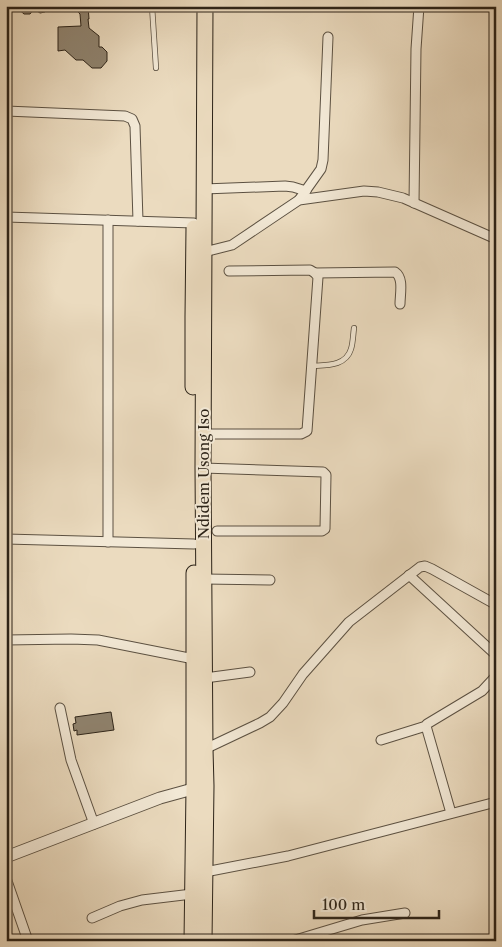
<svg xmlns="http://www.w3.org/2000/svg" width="502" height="947" viewBox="0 0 502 947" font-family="'Libre Caslon Text',serif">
	<rect width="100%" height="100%" fill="#ebdbbf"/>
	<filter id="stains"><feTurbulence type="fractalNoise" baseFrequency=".004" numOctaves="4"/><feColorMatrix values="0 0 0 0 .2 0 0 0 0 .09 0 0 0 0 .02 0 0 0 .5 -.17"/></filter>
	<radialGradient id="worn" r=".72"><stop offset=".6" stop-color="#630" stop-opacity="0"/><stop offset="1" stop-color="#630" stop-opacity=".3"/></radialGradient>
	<g fill="#8f836f" stroke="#2c2318">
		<polygon points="15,6 51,6 45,12 40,13 34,9 30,14 24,14"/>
		<polygon points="72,6 88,6 89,19 88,19 89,28 99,36 99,47 102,47 107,52 107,61 101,68 92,68 83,60 76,60 65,50 58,51 58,27 81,26 80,14"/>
		<polygon points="111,712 114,730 77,735 77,730 74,731 73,724 76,723 75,717"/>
	</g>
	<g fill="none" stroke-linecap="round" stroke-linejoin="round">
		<defs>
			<g id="service">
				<polyline points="152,6 156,68"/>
				<path d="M312,366C327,365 346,366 351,349C353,343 353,335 354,328"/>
			</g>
			<g id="minor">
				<polyline points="6,111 125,116 132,119 135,126 138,221"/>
				<polyline points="204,189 285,186 293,187 306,191"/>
				<polyline points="299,200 321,169 323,160 328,37"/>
				<polyline points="414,203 416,49 419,6"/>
				<polyline points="6,217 194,223"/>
				<polyline points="108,220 108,542"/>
				<polyline points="204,252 232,245 299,200 364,191 378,192 403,198 496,239"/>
				<path d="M229,271L310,270L315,273L395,272C404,278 400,294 400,304"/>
				<polyline points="203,434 301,434 307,431 318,277 315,273"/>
				<polyline points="203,468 323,472 326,475 325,529 322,531 217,531"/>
				<polyline points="6,539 194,544"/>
				<polyline points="409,575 496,655"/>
				<polyline points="204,579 270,580"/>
				<polyline points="6,640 71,639 98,640 194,659"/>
				<polyline points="205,678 250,672"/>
				<polyline points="60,708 71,760 94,824"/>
				<polyline points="381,740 426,726"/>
				<polyline points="205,749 260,723 270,717 283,703 303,674 349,622 420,567 425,566 432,569 493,603"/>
				<polyline points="451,813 426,726 427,724 482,691 496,676"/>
				<polyline points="205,872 288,856 496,802"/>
				<polyline points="6,878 28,941"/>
				<polyline points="92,918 120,906 142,900 192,894"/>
				<polyline points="292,941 362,920 405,913"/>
			</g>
			<polyline id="tertiary" points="6,857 160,798 200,787"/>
			<g id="trunk">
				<polyline points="193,387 193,317 194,228"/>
				<polyline points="192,941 194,788 194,573"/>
				<polyline points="204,941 206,786 205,749 203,468 205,6"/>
			</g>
		</defs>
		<use href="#service" stroke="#5c5142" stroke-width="6"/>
		<use href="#minor" stroke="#5c5142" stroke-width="11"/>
		<use href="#tertiary" stroke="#5c5142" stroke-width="13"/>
		<use href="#trunk" stroke="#2c2318" stroke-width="17"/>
		<use href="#service" stroke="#f2e8d5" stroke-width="4.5"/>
		<use href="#minor" stroke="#f2e8d5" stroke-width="9"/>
		<use href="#tertiary" stroke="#f2e8d5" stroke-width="11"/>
		<use href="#trunk" stroke="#ebdbbf" stroke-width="15"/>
	</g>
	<g text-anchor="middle" stroke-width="4" stroke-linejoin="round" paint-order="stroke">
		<g font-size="15" fill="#2c2318" stroke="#f2e8d5">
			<text transform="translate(204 474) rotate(-90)" y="5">Ndidem Usong Iso</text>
		</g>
	</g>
	<rect width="502" height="947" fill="none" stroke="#ebdbbf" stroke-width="25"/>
	<rect x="8" y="8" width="487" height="932" fill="none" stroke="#2c2318" stroke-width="2.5"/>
	<rect x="12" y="12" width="477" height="922" fill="none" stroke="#2c2318"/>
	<path d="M314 910v8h125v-8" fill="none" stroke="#2c2318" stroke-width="2.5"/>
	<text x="322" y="910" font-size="15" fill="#2c2318" stroke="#f2e8d5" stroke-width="4" paint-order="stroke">100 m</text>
	<rect width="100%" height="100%" filter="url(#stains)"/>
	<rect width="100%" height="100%" fill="url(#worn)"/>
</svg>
